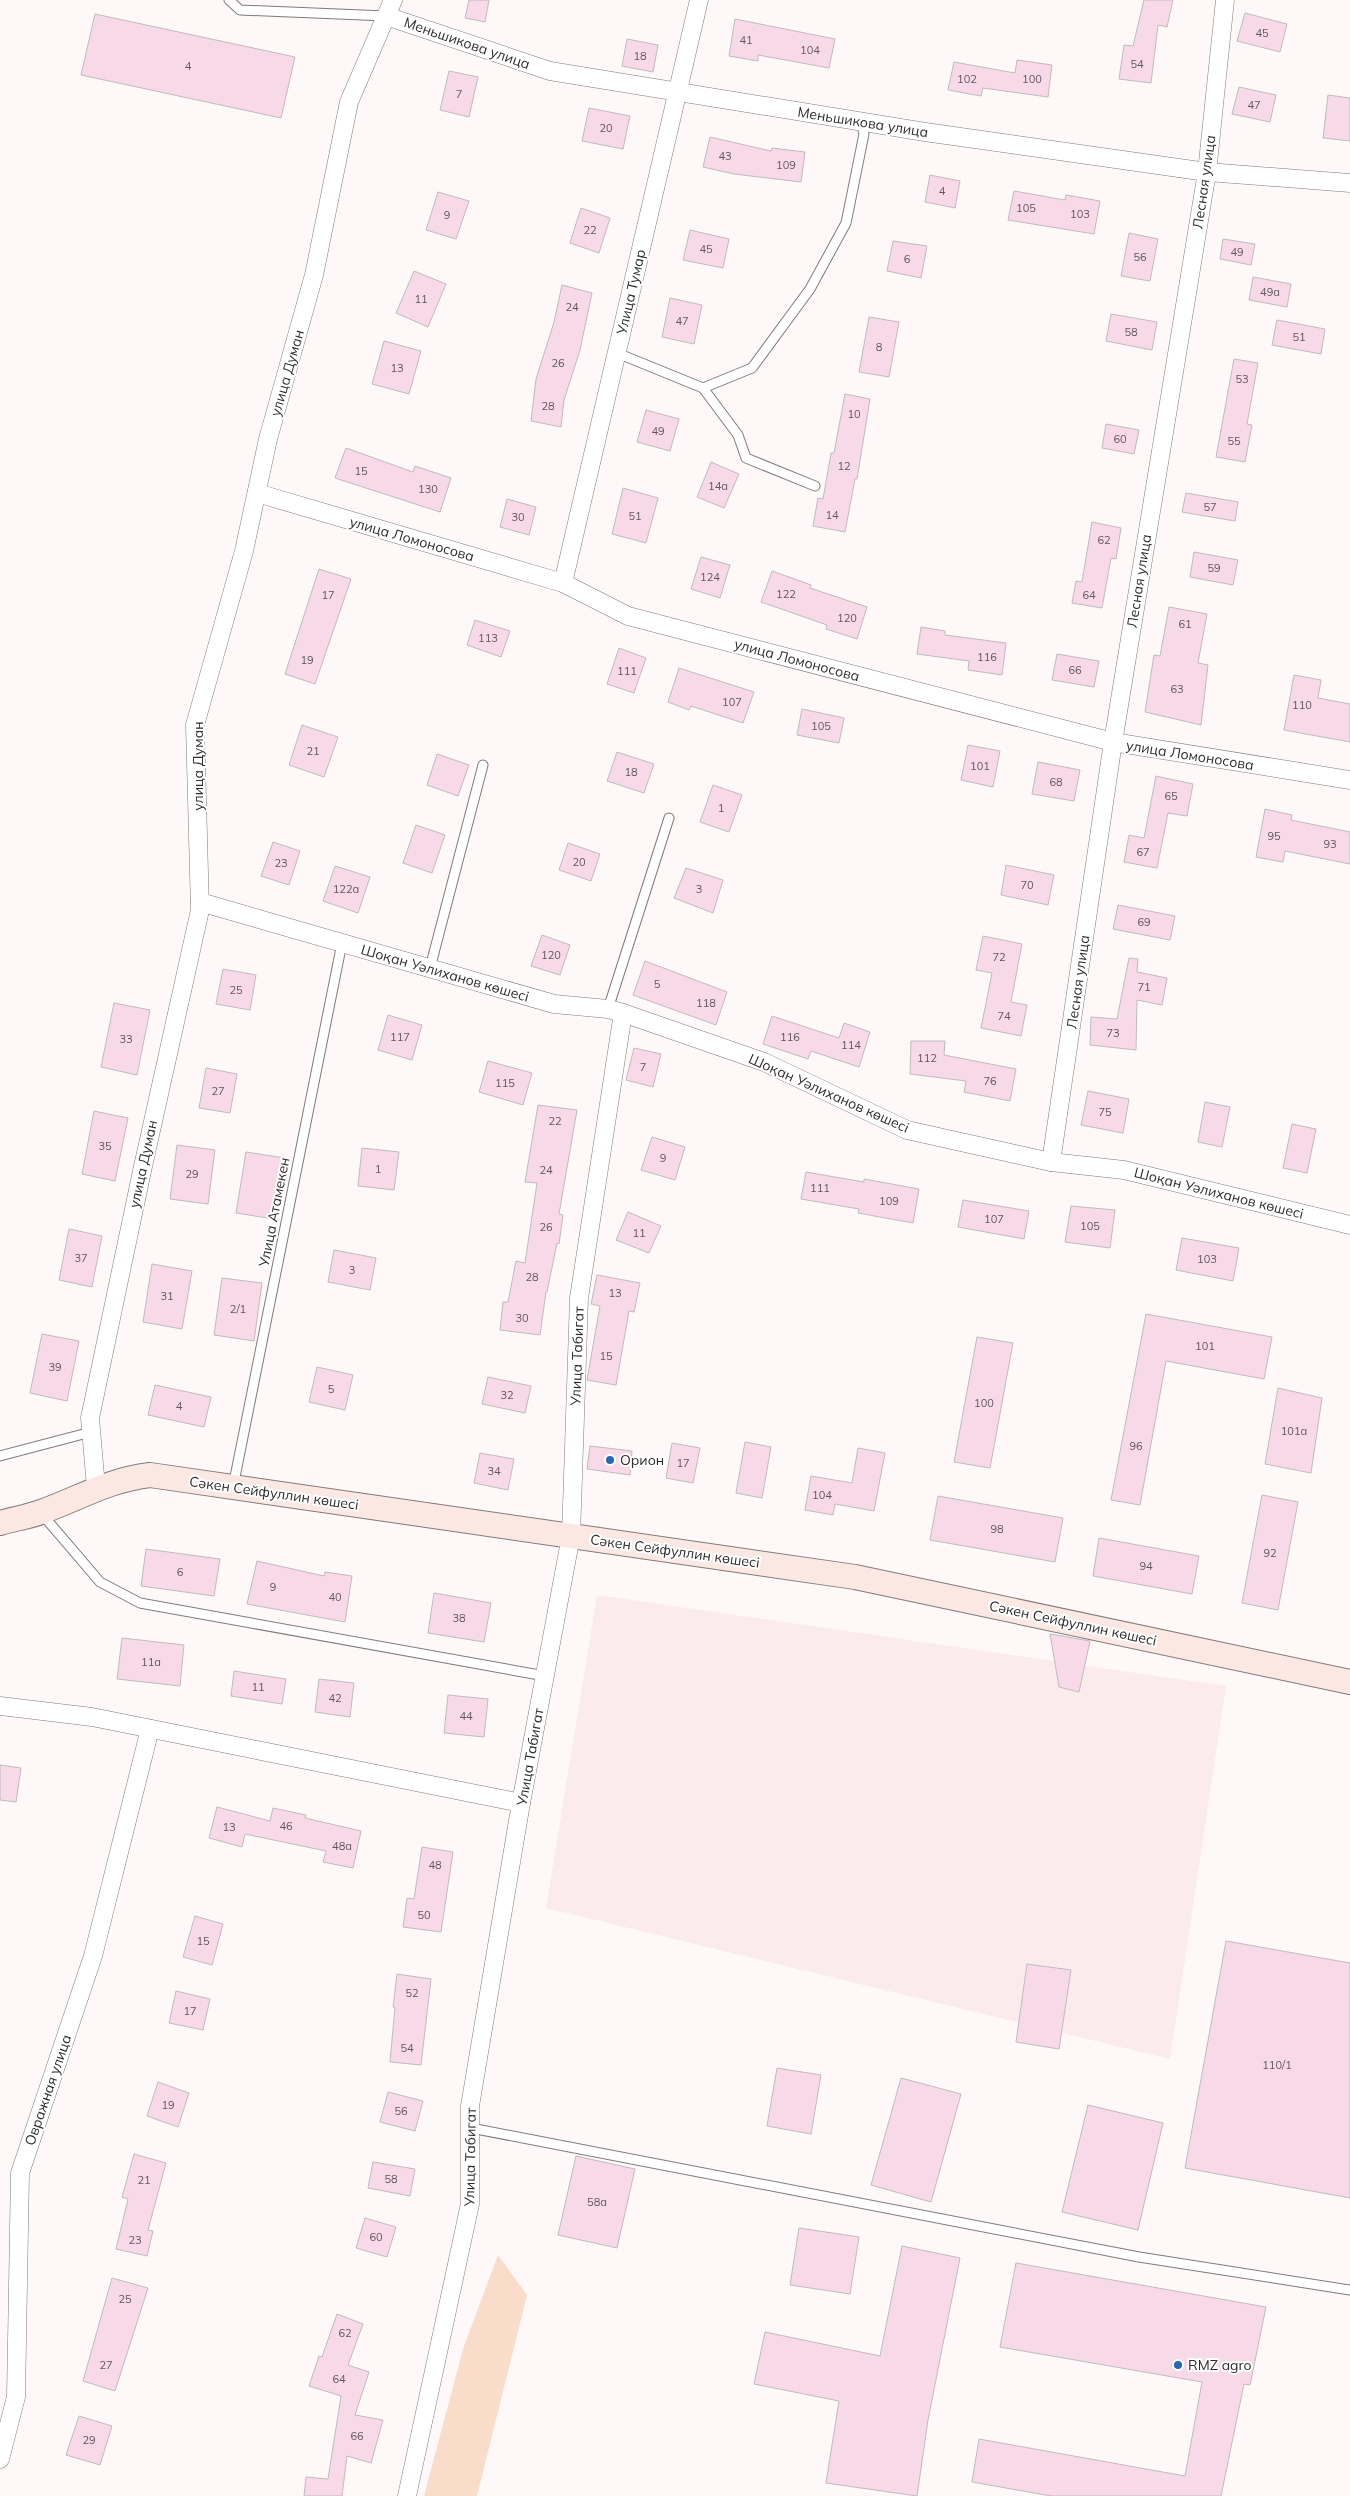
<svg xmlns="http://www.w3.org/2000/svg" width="1350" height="2496" viewBox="0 0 1350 2496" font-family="Mulish,sans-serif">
	<rect width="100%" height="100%" fill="#fef8f9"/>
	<polygon fill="#fbebed" points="597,1595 1226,1686 1170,2059 546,1908"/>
	<polygon fill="#f9ddca" points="498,2255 527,2295 477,2496 424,2496 463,2349"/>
	<g fill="#f8d9e8" stroke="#c0bbbd">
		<polygon points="469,0 489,0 485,22 465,18"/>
		<polygon points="1144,0 1173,0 1167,27 1158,25 1151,83 1119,79 1124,45 1133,46"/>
		<polygon points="1245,13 1287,24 1280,52 1237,41"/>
		<polygon points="95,14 295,57 281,118 81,75"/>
		<polygon points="735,19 835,39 829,68 758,55 758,61 729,56"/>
		<polygon points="627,39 658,45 653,72 622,66"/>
		<polygon points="1017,60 1052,65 1048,97 983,88 981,96 948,90 954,62 1015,73"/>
		<polygon points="449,71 478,77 469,117 440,110"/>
		<polygon points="1239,87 1276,95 1270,122 1232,114"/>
		<polygon points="1328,95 1350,98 1350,141 1323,138"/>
		<polygon points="589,108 630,116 623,149 582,141"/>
		<polygon points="710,137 771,151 772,148 805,152 801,182 734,174 703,167"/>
		<polygon points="930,175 960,181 955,208 925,202"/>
		<polygon points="1014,191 1065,200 1066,195 1100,201 1094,234 1008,220"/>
		<polygon points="438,192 469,201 456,239 426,230"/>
		<polygon points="581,208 610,218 599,253 570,243"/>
		<polygon points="690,230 729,239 723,268 683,260"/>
		<polygon points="1129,233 1158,239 1150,281 1121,276"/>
		<polygon points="1223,239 1255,244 1251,265 1220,259"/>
		<polygon points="893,241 927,246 921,278 887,271"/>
		<polygon points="414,271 446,284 428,327 396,313"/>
		<polygon points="1253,277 1291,284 1287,307 1249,300"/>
		<polygon points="562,285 592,293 580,350 564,400 561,427 531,421 536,379 554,322"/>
		<polygon points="670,298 702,305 694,344 662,337"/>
		<polygon points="1111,314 1157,322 1152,350 1106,341"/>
		<polygon points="869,317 899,322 889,377 859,372"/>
		<polygon points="1277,320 1325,329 1321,354 1272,345"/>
		<polygon points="384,341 421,351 409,394 372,384"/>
		<polygon points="1234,359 1258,363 1247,424 1252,425 1245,462 1216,457"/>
		<polygon points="845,394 870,399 857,479 855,479 845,532 813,526 818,498 823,499 831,453 834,453"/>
		<polygon points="646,410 679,419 670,451 637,442"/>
		<polygon points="1106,424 1139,430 1134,454 1102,448"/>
		<polygon points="346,448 413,472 415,466 451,478 440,512 335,478"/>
		<polygon points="711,462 739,474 724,508 697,497"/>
		<polygon points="623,488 658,498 646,543 612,534"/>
		<polygon points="1186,493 1238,502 1235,521 1182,512"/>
		<polygon points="507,499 536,507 529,535 500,527"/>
		<polygon points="1092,522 1121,528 1116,559 1111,558 1102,608 1072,603 1076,581 1082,582"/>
		<polygon points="1194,552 1238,560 1233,585 1190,577"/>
		<polygon points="701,557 730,565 720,598 691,589"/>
		<polygon points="319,569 351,579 315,684 285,674"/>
		<polygon points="772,571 811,585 810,588 867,607 857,639 826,629 827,625 761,602"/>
		<polygon points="1169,607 1207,614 1198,663 1208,665 1201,725 1145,712 1154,655 1160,656"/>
		<polygon points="475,620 510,631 501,657 467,645"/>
		<polygon points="921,627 945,631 945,635 1006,643 1002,675 968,670 969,661 917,654"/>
		<polygon points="619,648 646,658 634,693 607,684"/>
		<polygon points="1057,654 1099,661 1094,687 1052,680"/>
		<polygon points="679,668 754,692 743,723 691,706 689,710 668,702"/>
		<polygon points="1294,675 1321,680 1318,698 1350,704 1350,742 1284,730"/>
		<polygon points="802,709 844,718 839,743 797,735"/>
		<polygon points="302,725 338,737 324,777 289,765"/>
		<polygon points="968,745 1000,751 993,787 961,780"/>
		<polygon points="617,752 654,764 644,793 607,781"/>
		<polygon points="437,754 469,765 458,796 427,785"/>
		<polygon points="1038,762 1080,770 1074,801 1032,794"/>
		<polygon points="1156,776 1193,784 1187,816 1168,813 1157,868 1124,862 1129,835 1144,838"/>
		<polygon points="713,785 742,795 729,832 700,822"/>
		<polygon points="1265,809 1292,815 1291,820 1350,832 1350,864 1285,851 1283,862 1256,857"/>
		<polygon points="416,825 445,835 432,873 403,863"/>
		<polygon points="273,842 300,851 289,885 261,876"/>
		<polygon points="568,843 600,854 591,881 559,870"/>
		<polygon points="1006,865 1054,875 1048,905 1001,895"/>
		<polygon points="335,866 370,877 358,913 323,901"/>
		<polygon points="686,868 723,880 713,913 674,898"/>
		<polygon points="1118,905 1175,916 1170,940 1113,929"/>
		<polygon points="542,935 570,945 560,975 531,966"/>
		<polygon points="983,936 1022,944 1011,1002 1027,1005 1021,1036 981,1028 992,973 976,970"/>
		<polygon points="1129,958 1138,959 1137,972 1167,978 1162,1005 1137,1000 1136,1050 1090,1045 1091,1017 1117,1019"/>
		<polygon points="645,961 727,992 716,1025 633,995"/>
		<polygon points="223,969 256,975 250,1010 216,1004"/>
		<polygon points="114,1003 150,1010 137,1075 101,1067"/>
		<polygon points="388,1015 422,1025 412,1060 378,1050"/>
		<polygon points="772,1016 839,1038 844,1023 870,1032 859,1067 811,1051 808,1059 763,1044"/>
		<polygon points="911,1041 945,1041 944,1055 1016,1069 1010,1101 964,1092 966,1081 910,1074"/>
		<polygon points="634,1048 661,1054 653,1087 626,1080"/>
		<polygon points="488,1061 532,1073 523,1105 479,1092"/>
		<polygon points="206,1068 237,1074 230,1113 199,1108"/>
		<polygon points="1088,1091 1129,1099 1123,1133 1081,1125"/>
		<polygon points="1205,1102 1230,1107 1222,1147 1198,1142"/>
		<polygon points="538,1105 577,1110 559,1214 563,1215 559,1244 557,1243 547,1292 546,1292 540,1335 500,1330 503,1302 508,1302 516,1261 525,1263 537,1183 525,1182"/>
		<polygon points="94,1111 128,1118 115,1181 82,1174"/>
		<polygon points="1292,1124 1316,1129 1307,1173 1283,1168"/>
		<polygon points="652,1137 685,1147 675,1180 641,1170"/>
		<polygon points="177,1145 215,1150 208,1204 170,1199"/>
		<polygon points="362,1148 399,1152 394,1190 358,1186"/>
		<polygon points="246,1152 285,1158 274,1219 236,1213"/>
		<polygon points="806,1172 864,1182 864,1179 919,1189 913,1223 858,1213 859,1209 801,1199"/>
		<polygon points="963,1200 1029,1211 1024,1239 958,1227"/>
		<polygon points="1071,1206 1115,1210 1110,1248 1065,1242"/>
		<polygon points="628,1212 661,1226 649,1253 616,1240"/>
		<polygon points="69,1229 102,1236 92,1287 59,1280"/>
		<polygon points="1182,1238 1239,1248 1233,1281 1176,1270"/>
		<polygon points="334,1250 376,1258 370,1290 328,1282"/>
		<polygon points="152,1264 192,1271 182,1329 143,1322"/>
		<polygon points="597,1275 640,1283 634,1312 629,1311 616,1385 587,1380 600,1306 591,1304"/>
		<polygon points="222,1278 262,1283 254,1341 214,1335"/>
		<polygon points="1146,1314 1272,1337 1264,1379 1166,1361 1140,1505 1111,1500"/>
		<polygon points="42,1334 79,1341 67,1401 30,1393"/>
		<polygon points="977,1337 1013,1343 990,1468 954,1462"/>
		<polygon points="317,1367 353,1375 345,1410 309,1402"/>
		<polygon points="488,1377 531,1386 525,1413 482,1404"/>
		<polygon points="155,1385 211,1397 204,1427 148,1415"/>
		<polygon points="1278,1388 1322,1398 1311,1473 1265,1464"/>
		<polygon points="745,1442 771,1447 762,1498 736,1493"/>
		<polygon points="672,1443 700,1448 693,1483 666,1478"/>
		<polygon points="590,1446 632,1451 630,1475 587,1469"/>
		<polygon points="858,1448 885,1453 874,1511 835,1504 833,1515 805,1510 811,1476 852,1483"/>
		<polygon points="480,1453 514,1459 508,1490 474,1483"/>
		<polygon points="1262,1495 1298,1502 1278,1610 1242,1603"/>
		<polygon points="938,1496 1063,1518 1055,1562 930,1540"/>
		<polygon points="1099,1538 1199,1556 1192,1594 1093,1576"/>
		<polygon points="146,1549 220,1559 214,1596 141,1586"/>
		<polygon points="257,1561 324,1576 325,1572 352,1576 345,1622 247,1604"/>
		<polygon points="434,1593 491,1603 484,1642 428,1633"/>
		<polygon points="1050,1634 1090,1641 1079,1692 1059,1687"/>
		<polygon points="122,1638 184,1645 180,1686 117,1679"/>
		<polygon points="234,1671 286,1679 282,1704 231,1696"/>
		<polygon points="319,1679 354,1683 350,1717 315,1712"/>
		<polygon points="448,1695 488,1699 484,1737 444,1733"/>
		<polygon points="0,1765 21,1768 16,1802 0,1800"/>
		<polygon points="217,1807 270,1821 273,1808 306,1815 305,1818 361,1831 353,1868 323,1862 326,1851 245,1834 242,1847 209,1838"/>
		<polygon points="422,1847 453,1852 441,1932 403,1927 407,1898 414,1899"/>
		<polygon points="195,1916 223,1924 212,1965 183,1957"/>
		<polygon points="1226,1941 1350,1963 1350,2198 1185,2168"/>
		<polygon points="1027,1964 1071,1970 1059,2049 1016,2042"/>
		<polygon points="397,1974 431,1979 421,2065 390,2062 395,2007 393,2007"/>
		<polygon points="176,1991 210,1999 203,2030 169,2023"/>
		<polygon points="777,2068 821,2075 811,2134 767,2126"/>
		<polygon points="901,2078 961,2094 931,2202 871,2185"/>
		<polygon points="158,2082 189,2093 178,2127 147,2116"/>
		<polygon points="388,2092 423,2101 415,2131 380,2122"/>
		<polygon points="1088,2105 1163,2123 1138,2230 1062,2212"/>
		<polygon points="134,2154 166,2163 148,2230 153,2231 147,2256 116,2249 128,2199 122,2197"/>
		<polygon points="576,2156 635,2169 617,2248 558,2235"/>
		<polygon points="373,2162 415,2169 410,2196 368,2188"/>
		<polygon points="365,2218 396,2227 387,2257 356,2248"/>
		<polygon points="799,2228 859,2237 850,2294 790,2285"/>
		<polygon points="902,2246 960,2258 928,2420 917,2496 826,2483 839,2401 754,2384 765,2332 880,2356"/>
		<polygon points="1016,2263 1266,2307 1250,2385 1244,2384 1221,2496 1051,2496 972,2482 979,2439 1185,2476 1202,2382 1000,2347"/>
		<polygon points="112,2278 148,2288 115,2391 83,2381"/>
		<polygon points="337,2314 363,2324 348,2365 369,2372 355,2415 383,2420 371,2463 347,2456 342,2496 304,2496 306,2477 328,2479 341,2396 309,2386 319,2356 322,2357"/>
		<polygon points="79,2416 112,2426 100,2465 66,2455"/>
	</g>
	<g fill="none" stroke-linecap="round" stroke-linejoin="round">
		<defs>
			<g id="lane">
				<polyline points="229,0 240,10 386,16"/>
				<polyline points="617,353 703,388 752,368 810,289 846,223 864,134 861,122"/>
				<polyline points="703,388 738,435 746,458 815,486"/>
				<polyline points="430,968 483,765"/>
				<polyline points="608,1009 669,818"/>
				<polyline points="0,1456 91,1432"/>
				<polyline points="233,1487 342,943"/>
				<polyline points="41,1513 100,1582 140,1603 545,1676"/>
				<polyline points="471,2128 1139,2257 1350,2290"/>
			</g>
			<g id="street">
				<polyline points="386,16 550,71 925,132 1207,172 1350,183"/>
				<polyline points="257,493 563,583 628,616 1113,742 1350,780"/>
				<polyline points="563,583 699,0"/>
				<polyline points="200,902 554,1004 608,1009 623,1013 764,1062 907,1130 1051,1162 1124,1170 1350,1225"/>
				<polyline points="1051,1162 1113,742 1207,172 1225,0"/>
				<polyline points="96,1487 90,1418 142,1171 200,910 195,725 244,551 268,439 314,275 349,102 393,0"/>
				<polyline points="0,1706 92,1717 521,1803"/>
				<polyline points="0,2459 16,2397 20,2173 93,1956 150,1729"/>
				<polyline points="407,2496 470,2204 470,2106 521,1803 571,1536 579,1298 623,1013"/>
			</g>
			<path id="secondary" d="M0,1523C13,1519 28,1517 41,1512C80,1498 108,1480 150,1475L855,1577L1350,1682"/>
		</defs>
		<use href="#lane" stroke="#807a7b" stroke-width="11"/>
		<use href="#street" stroke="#807a7b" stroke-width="19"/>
		<use href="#secondary" stroke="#807a7b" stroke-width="26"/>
		<use href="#lane" stroke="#fff" stroke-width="9"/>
		<use href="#street" stroke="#fff" stroke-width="18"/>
		<use href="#secondary" stroke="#fbe8e3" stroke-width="24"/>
	</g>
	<g fill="#2568b9" stroke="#fff" stroke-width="2">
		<circle cx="610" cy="1460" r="5"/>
		<circle cx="1178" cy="2365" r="5"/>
	</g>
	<g text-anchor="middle" stroke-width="4" stroke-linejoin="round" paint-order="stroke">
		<g font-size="11" fill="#60575b">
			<text x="1262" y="37">45</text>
			<text x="746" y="44">41</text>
			<text x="810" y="54">104</text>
			<text x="640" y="60">18</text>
			<text x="1137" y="68">54</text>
			<text x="188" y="70">4</text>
			<text x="967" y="83">102</text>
			<text x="1032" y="83">100</text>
			<text x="459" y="98">7</text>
			<text x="1254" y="109">47</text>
			<text x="606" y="132">20</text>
			<text x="725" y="160">43</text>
			<text x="786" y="169">109</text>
			<text x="942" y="195">4</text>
			<text x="1026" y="212">105</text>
			<text x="1080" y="218">103</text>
			<text x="447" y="219">9</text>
			<text x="590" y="234">22</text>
			<text x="706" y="253">45</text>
			<text x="1237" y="256">49</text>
			<text x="1140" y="261">56</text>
			<text x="907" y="263">6</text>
			<text x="1270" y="296">49а</text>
			<text x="421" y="303">11</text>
			<text x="572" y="311">24</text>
			<text x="682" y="325">47</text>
			<text x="1131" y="336">58</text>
			<text x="1299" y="341">51</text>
			<text x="879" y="351">8</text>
			<text x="558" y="367">26</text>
			<text x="397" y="372">13</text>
			<text x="1242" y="383">53</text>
			<text x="548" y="410">28</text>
			<text x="854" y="418">10</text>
			<text x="658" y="435">49</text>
			<text x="1120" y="443">60</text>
			<text x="1234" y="445">55</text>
			<text x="844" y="470">12</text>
			<text x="361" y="475">15</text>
			<text x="718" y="490">14а</text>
			<text x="428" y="493">130</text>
			<text x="1210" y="511">57</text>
			<text x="832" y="519">14</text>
			<text x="635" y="520">51</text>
			<text x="518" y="521">30</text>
			<text x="1104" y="544">62</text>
			<text x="1214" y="572">59</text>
			<text x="710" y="581">124</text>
			<text x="786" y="598">122</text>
			<text x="328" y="599">17</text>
			<text x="1089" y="599">64</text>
			<text x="847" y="622">120</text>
			<text x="1185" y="628">61</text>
			<text x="488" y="642">113</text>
			<text x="987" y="661">116</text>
			<text x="307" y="664">19</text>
			<text x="1075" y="674">66</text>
			<text x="627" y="675">111</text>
			<text x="1177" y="693">63</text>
			<text x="732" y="706">107</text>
			<text x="1302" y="709">110</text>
			<text x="821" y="730">105</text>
			<text x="313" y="755">21</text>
			<text x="980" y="770">101</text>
			<text x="631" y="776">18</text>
			<text x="1056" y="786">68</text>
			<text x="1171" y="800">65</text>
			<text x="721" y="812">1</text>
			<text x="1274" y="840">95</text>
			<text x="1330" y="848">93</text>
			<text x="1143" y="856">67</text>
			<text x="579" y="866">20</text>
			<text x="281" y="867">23</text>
			<text x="1027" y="889">70</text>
			<text x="346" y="893">122а</text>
			<text x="699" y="893">3</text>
			<text x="1144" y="926">69</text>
			<text x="551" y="959">120</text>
			<text x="999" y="961">72</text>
			<text x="657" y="988">5</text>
			<text x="1144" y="991">71</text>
			<text x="236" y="994">25</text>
			<text x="706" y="1007">118</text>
			<text x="1004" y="1020">74</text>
			<text x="1113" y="1037">73</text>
			<text x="400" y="1041">117</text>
			<text x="790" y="1041">116</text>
			<text x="126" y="1043">33</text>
			<text x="851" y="1049">114</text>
			<text x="927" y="1062">112</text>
			<text x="643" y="1071">7</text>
			<text x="990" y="1085">76</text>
			<text x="505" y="1087">115</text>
			<text x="218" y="1095">27</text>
			<text x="1105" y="1116">75</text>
			<text x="555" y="1125">22</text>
			<text x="105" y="1150">35</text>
			<text x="663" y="1162">9</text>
			<text x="378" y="1173">1</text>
			<text x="546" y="1174">24</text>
			<text x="192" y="1178">29</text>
			<text x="820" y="1192">111</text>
			<text x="889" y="1205">109</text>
			<text x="994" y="1223">107</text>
			<text x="1090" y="1230">105</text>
			<text x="546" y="1231">26</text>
			<text x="639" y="1237">11</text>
			<text x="81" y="1262">37</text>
			<text x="1207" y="1263">103</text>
			<text x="352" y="1274">3</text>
			<text x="532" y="1281">28</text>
			<text x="615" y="1297">13</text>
			<text x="167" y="1300">31</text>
			<text x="238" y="1313">2/1</text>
			<text x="522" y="1322">30</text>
			<text x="1205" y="1350">101</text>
			<text x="606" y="1360">15</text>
			<text x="55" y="1371">39</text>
			<text x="331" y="1393">5</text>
			<text x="507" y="1399">32</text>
			<text x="984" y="1407">100</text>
			<text x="179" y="1410">4</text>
			<text x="1294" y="1435">101а</text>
			<text x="1136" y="1450">96</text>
			<text x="683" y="1467">17</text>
			<text x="494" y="1475">34</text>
			<text x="822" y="1499">104</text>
			<text x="997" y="1533">98</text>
			<text x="1270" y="1557">92</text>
			<text x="1146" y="1570">94</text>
			<text x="180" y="1576">6</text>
			<text x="273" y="1591">9</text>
			<text x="335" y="1601">40</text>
			<text x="459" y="1622">38</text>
			<text x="151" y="1666">11а</text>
			<text x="258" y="1691">11</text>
			<text x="335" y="1702">42</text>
			<text x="466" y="1720">44</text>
			<text x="286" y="1830">46</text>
			<text x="229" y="1831">13</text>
			<text x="342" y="1850">48а</text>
			<text x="435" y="1869">48</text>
			<text x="424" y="1919">50</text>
			<text x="203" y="1945">15</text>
			<text x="412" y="1997">52</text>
			<text x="190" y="2015">17</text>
			<text x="407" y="2052">54</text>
			<text x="1277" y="2069">110/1</text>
			<text x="168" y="2109">19</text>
			<text x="401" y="2115">56</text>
			<text x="391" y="2183">58</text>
			<text x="144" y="2184">21</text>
			<text x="597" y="2206">58а</text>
			<text x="376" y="2241">60</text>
			<text x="135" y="2244">23</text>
			<text x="125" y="2303">25</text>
			<text x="345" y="2337">62</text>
			<text x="106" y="2369">27</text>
			<text x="339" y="2383">64</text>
			<text x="357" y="2440">66</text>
			<text x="89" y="2444">29</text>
		</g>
		<g font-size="14" fill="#2e2c2c" stroke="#fff">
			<text transform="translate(467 43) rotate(19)" y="5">Меньшикова улица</text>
			<text transform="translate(863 122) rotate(9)" y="5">Меньшикова улица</text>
			<text transform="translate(1204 182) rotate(-82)" y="5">Лесная улица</text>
			<text transform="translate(631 292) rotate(-77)" y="5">Улица Тумар</text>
			<text transform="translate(287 373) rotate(-74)" y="5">улица Думан</text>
			<text transform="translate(412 539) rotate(16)" y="5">улица Ломоносова</text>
			<text transform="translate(1139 581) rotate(-81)" y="5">Лесная улица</text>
			<text transform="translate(797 660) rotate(15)" y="5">улица Ломоносова</text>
			<text transform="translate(1190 755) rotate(9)" y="5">улица Ломоносова</text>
			<text transform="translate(198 766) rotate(-90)" y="5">улица Думан</text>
			<text transform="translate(445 973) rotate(16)" y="5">Шоқан Уәлиханов көшесі</text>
			<text transform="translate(1078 982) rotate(-82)" y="5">Лесная улица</text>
			<text transform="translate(829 1093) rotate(24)" y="5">Шоқан Уәлиханов көшесі</text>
			<text transform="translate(143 1164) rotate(-78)" y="5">улица Думан</text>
			<text transform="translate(1219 1193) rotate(14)" y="5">Шоқан Уәлиханов көшесі</text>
			<text transform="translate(274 1212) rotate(-79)" y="5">Улица Атамекен</text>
			<text transform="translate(577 1356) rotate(-88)" y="5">Улица Табигат</text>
			<text transform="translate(274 1493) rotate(8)" y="5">Сәкен Сейфуллин көшесі</text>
			<text transform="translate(675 1551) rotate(8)" y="5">Сәкен Сейфуллин көшесі</text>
			<text transform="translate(1073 1623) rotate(12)" y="5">Сәкен Сейфуллин көшесі</text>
			<text transform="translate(530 1757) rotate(-80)" y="5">Улица Табигат</text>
			<text transform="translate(48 2090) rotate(-71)" y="5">Овражная улица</text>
			<text transform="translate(470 2157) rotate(-89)" y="5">Улица Табигат</text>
		</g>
		<g font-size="14" fill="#2e2c2c" stroke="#fff" text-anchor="start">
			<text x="620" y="1465">Орион</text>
			<text x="1188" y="2370">RMZ agro</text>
		</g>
	</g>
</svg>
